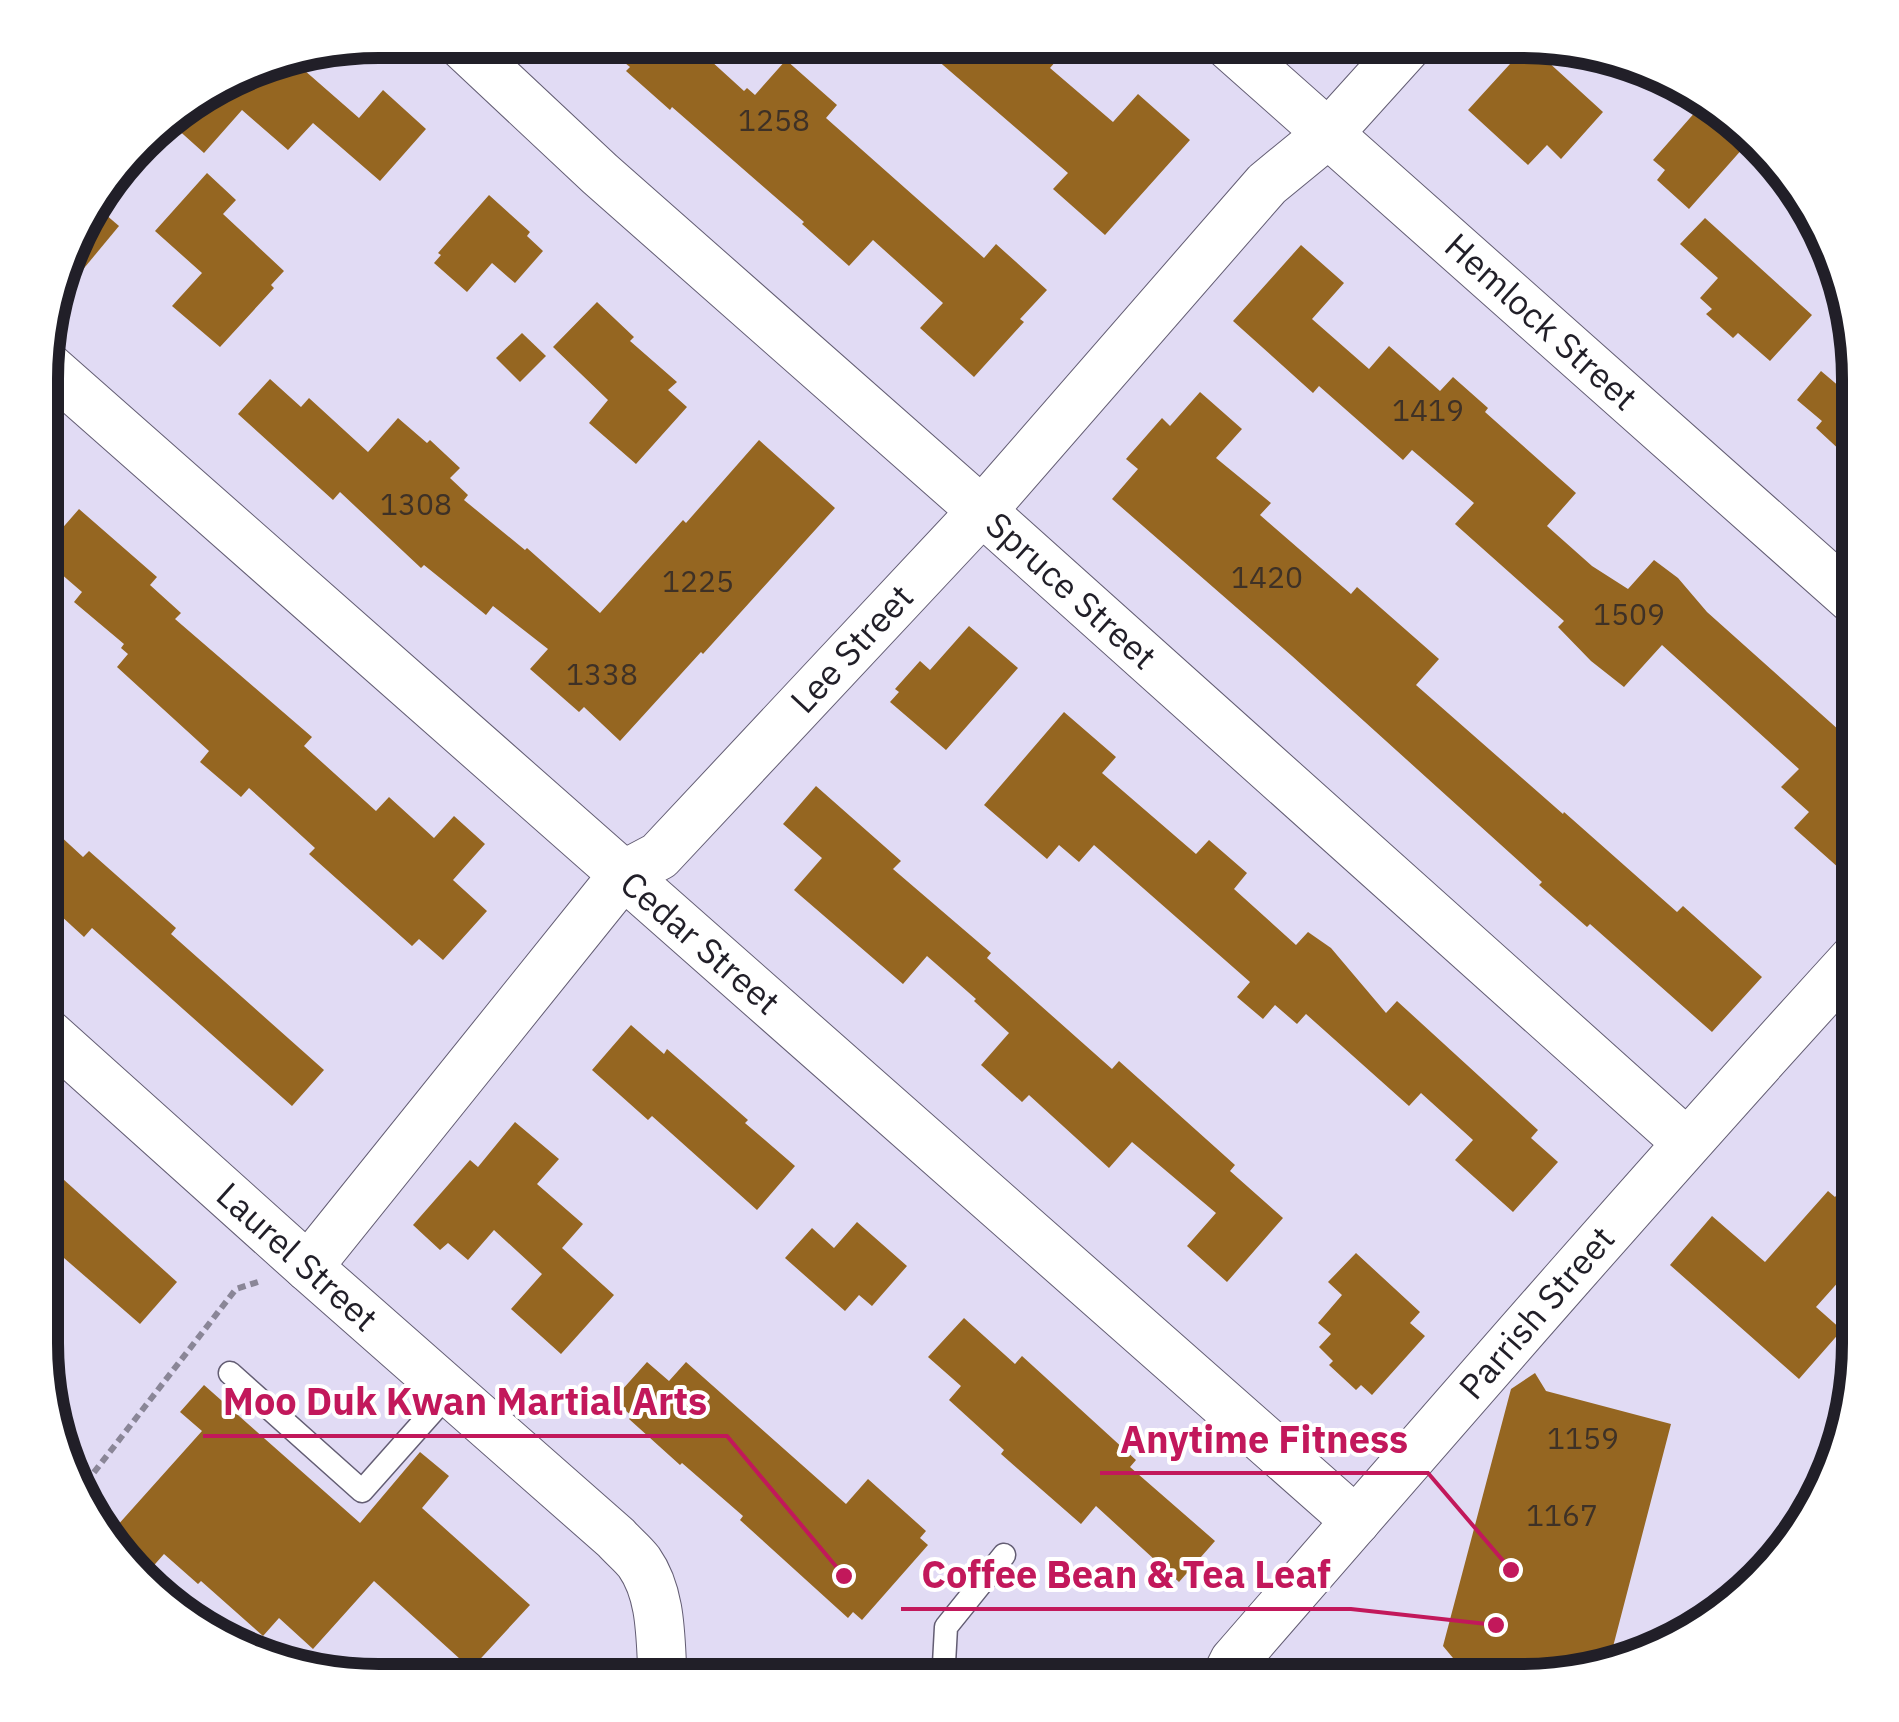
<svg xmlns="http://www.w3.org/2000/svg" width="1899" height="1722" viewBox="0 0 1899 1722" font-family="'IBM Plex Sans',sans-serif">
	<rect width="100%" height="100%" fill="#e1dbf4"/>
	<g fill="#956621">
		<polygon points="644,40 688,40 744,91 747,88 755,95 786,60 837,105 826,118 984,258 996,244 1047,290 1020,319 1024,322 974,377 920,328 943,303 873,240 849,266 802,224 804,222 672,107 670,110 626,71 630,67 625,63"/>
		<polygon points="914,40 1074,40 1050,68 1113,122 1138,94 1190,140 1105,235 1053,189 1068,173"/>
		<polygon points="1484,41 1543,41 1560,45 1546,60 1603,112 1561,159 1547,145 1528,165 1468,110 1510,64"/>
		<polygon points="290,55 288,56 359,118 383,90 426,129 380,181 313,123 288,150 242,110 204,153 165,118 269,58"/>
		<polygon points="1697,110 1707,120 1716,110 1752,138 1689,209 1657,180 1665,170 1653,160"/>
		<polygon points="207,173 236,200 223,214 284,271 271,285 274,288 220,347 172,306 202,273 155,231"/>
		<polygon points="489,195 530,232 527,236 543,251 515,283 492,263 467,292 434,263 441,255 438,253"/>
		<polygon points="91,202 119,226 56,302 52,299 85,210"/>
		<polygon points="1705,218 1812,315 1770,361 1738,333 1733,338 1706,314 1712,309 1700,298 1718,278 1680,244"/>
		<polygon points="1301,245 1344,283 1312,319 1369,369 1389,346 1440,391 1453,377 1488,408 1485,412 1576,493 1547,526 1592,566 1628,589 1654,560 1678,578 1707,612 1859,748 1859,848 1840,869 1794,828 1809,812 1781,787 1799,769 1662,645 1624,687 1591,661 1558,627 1564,621 1455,524 1474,503 1412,450 1403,460 1319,386 1313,393 1233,321"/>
		<polygon points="597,302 634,337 630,341 677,382 668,390 687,407 636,464 589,423 608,400 553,347"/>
		<polygon points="522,333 546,356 520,382 496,358"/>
		<polygon points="1821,371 1847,393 1858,381 1858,467 1816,428 1822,421 1797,400"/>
		<polygon points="270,379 301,407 309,398 368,452 398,418 427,443 430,440 460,468 450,478 468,495 464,500 525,550 527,548 600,613 683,520 686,523 759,440 835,508 703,654 701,652 620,741 584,707 579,712 530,669 548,649 493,606 486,615 424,565 421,568 340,492 333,500 238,414"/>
		<polygon points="1200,392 1242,429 1216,458 1271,503 1260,515 1351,594 1357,587 1439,659 1416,685 1563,814 1564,812 1677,912 1683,906 1762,977 1712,1032 1590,924 1587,927 1539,885 1542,882 1292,656 1112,499 1138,469 1126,459 1162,418 1170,426"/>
		<polygon points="79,509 157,577 150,585 181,613 175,619 312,737 304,746 376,811 389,797 434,838 454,816 485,844 453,880 487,911 443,960 419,939 412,946 309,854 315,848 249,788 241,797 200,762 209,751 117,667 128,654 121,648 124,644 74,602 82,592 45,560 45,548"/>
		<polygon points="969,626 1018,668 946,750 890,702 899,692 895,689 920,661 930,670"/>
		<polygon points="1064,712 1116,757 1102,773 1196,854 1209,840 1247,873 1234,889 1296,945 1308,932 1331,948 1386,1013 1397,1001 1538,1130 1531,1138 1558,1162 1513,1212 1455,1160 1473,1140 1421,1093 1409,1106 1306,1014 1297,1024 1275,1005 1263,1019 1237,997 1250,982 1094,845 1079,862 1059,845 1047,859 984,805"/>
		<polygon points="816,786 901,861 893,869 991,953 987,958 1112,1069 1119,1061 1235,1165 1230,1171 1283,1218 1227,1282 1187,1246 1216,1213 1132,1142 1109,1168 1029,1095 1022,1102 981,1065 1009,1033 974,1001 976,999 927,956 903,984 794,890 822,858 783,824"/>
		<polygon points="44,821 83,857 89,851 176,928 171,934 324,1070 292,1106 92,928 84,937 60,915 43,933"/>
		<polygon points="631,1025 664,1054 667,1049 748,1120 745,1123 795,1166 757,1210 652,1116 648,1120 592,1070"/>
		<polygon points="515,1122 559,1159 537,1184 583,1224 562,1248 614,1295 561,1354 511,1309 542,1274 494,1230 468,1260 448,1243 440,1250 413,1225 470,1160 478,1167"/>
		<polygon points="42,1160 177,1282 140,1324 41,1238"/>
		<polygon points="1859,1170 1859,1259 1816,1307 1842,1330 1799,1379 1670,1265 1712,1216 1765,1262 1828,1191 1835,1197"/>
		<polygon points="857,1222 907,1266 872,1306 859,1295 845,1311 785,1258 812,1228 834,1248"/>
		<polygon points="1356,1253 1420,1312 1410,1323 1425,1336 1372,1395 1361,1385 1356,1390 1329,1365 1333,1361 1319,1347 1331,1334 1318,1323 1342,1295 1328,1282"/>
		<polygon points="964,1318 1015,1364 1022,1356 1136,1460 1130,1467 1215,1541 1179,1582 1096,1506 1081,1524 1001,1454 1004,1450 949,1400 961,1386 928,1357"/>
		<polygon points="647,1362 669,1381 686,1362 846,1504 868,1479 926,1531 920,1538 928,1545 862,1620 853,1612 848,1618 740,1520 743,1516 682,1463 680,1465 629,1419 632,1416 613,1400"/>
		<polygon points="1535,1373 1546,1391 1671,1424 1608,1666 1542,1681 1522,1681 1458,1664 1443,1646 1511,1389"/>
		<polygon points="204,1385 360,1523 420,1452 449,1476 422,1508 530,1605 471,1669 374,1581 313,1649 279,1618 263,1636 201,1581 198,1584 164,1554 148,1572 108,1536 202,1431 180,1412"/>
	</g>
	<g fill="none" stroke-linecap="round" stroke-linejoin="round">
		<defs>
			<g id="service">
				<polyline points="230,1373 362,1491 450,1392"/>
				<polyline points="943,1682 946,1627 1004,1555"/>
			</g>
			<g id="minor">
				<polyline points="457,40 600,174 982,511 1686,1142"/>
				<polyline points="1224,41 1858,604"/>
				<polyline points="46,365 1356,1521"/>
				<path d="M43,1029L308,1267L616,1538C623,1546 632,1553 639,1562C663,1596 660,1642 663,1682"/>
				<polyline points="308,1267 623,875 659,856 982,511 1267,184 1328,134 1412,41"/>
				<path d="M1224,1681L1234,1661C1441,1423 1647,1185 1859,953"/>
			</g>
		</defs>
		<use href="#service" stroke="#635d73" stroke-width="25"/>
		<use href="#minor" stroke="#635d73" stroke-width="50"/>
		<polyline stroke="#8a8697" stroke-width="6" stroke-dasharray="8 5" stroke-linecap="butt" points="78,1493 236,1289 261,1281"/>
		<use href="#service" stroke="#fff" stroke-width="22"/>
		<use href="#minor" stroke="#fff" stroke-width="48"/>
	</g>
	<g text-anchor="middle" stroke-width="8" stroke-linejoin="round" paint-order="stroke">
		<g font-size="30" fill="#3e3126">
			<text x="774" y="131">1258</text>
			<text x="1428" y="421">1419</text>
			<text x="416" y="515">1308</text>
			<text x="1267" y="588">1420</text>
			<text x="698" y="592">1225</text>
			<text x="1629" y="625">1509</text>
			<text x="602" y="685">1338</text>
			<text x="1583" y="1449">1159</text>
			<text x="1562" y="1526">1167</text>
		</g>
		<g font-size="35" fill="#211f28" stroke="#fff">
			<text transform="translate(1541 322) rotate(42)" y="12">Hemlock Street</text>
			<text transform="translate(1071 591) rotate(42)" y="12">Spruce Street</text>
			<text transform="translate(852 649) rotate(-47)" y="12">Lee Street</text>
			<text transform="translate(700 943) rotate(41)" y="12">Cedar Street</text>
			<text transform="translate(297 1257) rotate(42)" y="12">Laurel Street</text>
			<text transform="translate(1537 1313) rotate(-49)" y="12">Parrish Street</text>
		</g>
	</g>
	<path d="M0 0H1899V1722H0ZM379 58H1521A321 321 0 0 1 1842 379V1343A321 321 0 0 1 1521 1664H379A321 321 0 0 1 58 1343V379A321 321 0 0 1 379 58Z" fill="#fff" fill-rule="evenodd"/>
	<path fill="none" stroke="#211f28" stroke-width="12" d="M379 58H1521A321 321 0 0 1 1842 379V1343A321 321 0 0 1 1521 1664H379A321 321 0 0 1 58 1343V379A321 321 0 0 1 379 58Z"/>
	<path fill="none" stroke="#c2185b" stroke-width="4" d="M844 1576L727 1436H203M1511 1570L1428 1473H1100M1496 1625L1351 1609H901"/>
	<g fill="#c2185b" stroke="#fff" stroke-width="4">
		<circle cx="844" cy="1576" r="10"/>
		<circle cx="1511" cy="1570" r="10"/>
		<circle cx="1496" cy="1625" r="10"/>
	</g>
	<g font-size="38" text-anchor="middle" font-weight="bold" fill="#c2185b" stroke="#fff" stroke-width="8" stroke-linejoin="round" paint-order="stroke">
		<text x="465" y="1415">Moo Duk Kwan Martial Arts</text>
		<text x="1264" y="1453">Anytime Fitness</text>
		<text x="1126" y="1588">Coffee Bean &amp; Tea Leaf</text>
	</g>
</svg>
